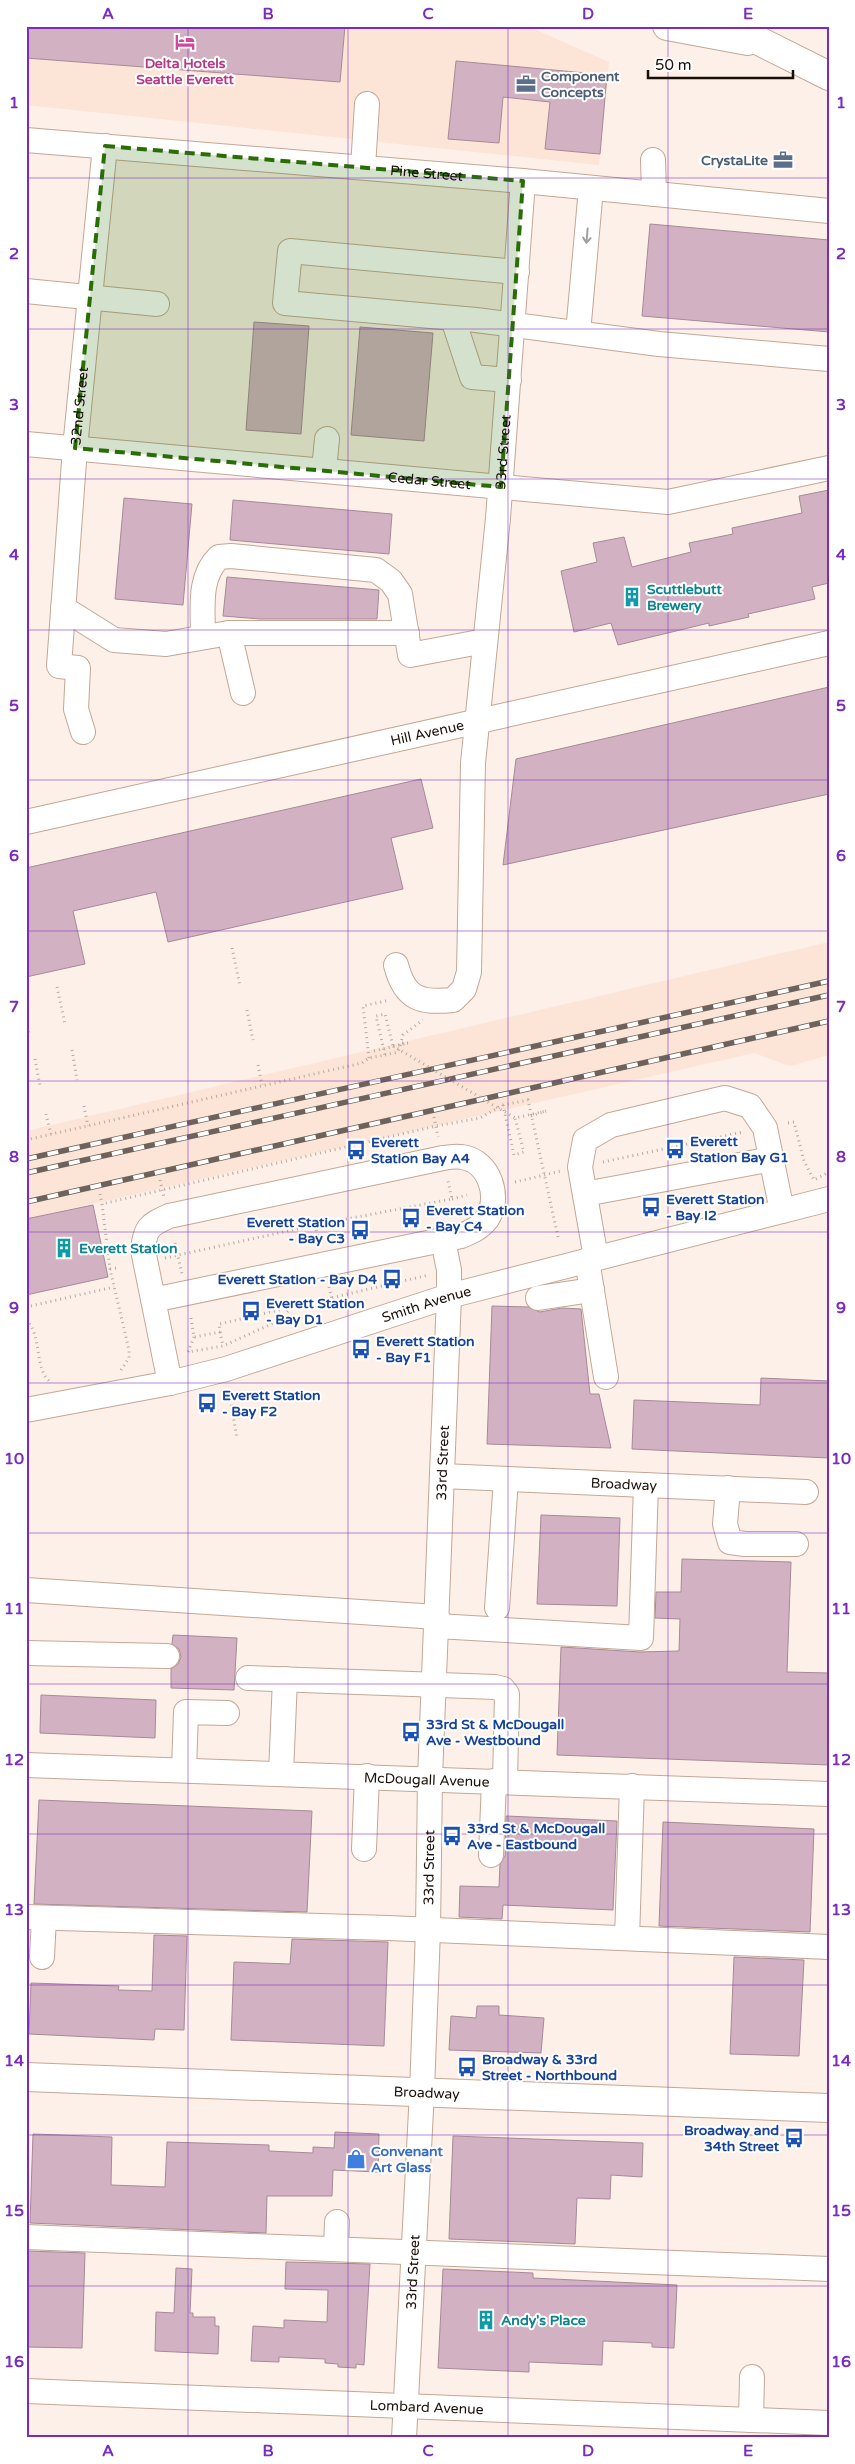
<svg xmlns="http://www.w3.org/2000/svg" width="855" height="2464" viewBox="0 0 855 2464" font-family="'Varela Round',sans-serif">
	<rect width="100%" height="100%" fill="#fdf0e9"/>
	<g fill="#fce4d6">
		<polygon points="26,26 527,26 609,62 599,165 26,105"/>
		<polygon points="829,942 829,1055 790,1066 754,1053 26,1219 26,1131"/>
	</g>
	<g fill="#d2b2c2" stroke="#a78998">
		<polygon points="26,26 345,26 340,82 26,58"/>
		<polygon points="456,61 607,75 600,154 545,149 550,102 503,97 499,143 448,139"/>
		<polygon points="650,224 829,240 829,332 642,316"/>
		<polygon points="254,322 309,326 301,434 246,430"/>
		<polygon points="360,327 433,333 424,441 351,435"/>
		<polygon points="829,490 829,583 812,587 815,599 748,614 749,617 709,626 709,623 618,645 611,623 574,632 561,571 597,562 593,543 624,537 632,567 691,552 689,543 733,534 732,528 802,513 799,496"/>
		<polygon points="124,498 192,504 183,605 115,599"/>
		<polygon points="233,500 392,514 389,554 230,540"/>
		<polygon points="227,577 379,590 377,619 260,619 223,616"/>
		<polygon points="829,687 829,794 503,865 516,759"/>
		<polygon points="421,779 433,828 391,838 403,889 168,942 156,892 73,911 85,964 26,977 26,868"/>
		<polygon points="93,1205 108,1277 26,1295 26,1219"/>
		<polygon points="492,1306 528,1307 540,1312 562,1308 581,1309 590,1394 599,1394 611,1448 487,1444"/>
		<polygon points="761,1378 829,1381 829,1458 632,1449 634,1400 760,1405"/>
		<polygon points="541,1515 620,1518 617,1606 537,1604"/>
		<polygon points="682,1559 791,1562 787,1672 829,1673 829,1765 557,1755 561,1647 640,1652 679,1651 680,1619 655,1618 656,1592 681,1592"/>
		<polygon points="173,1635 237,1638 234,1690 171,1688 171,1669 178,1664 181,1657 179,1649 172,1644"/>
		<polygon points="41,1695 156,1700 155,1738 40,1733"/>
		<polygon points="39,1800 312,1811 307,1912 34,1904"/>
		<polygon points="506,1816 617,1821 613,1910 503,1905 502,1919 459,1917 460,1886 499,1887 500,1864 505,1856"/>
		<polygon points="663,1822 814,1829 810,1932 659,1926"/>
		<polygon points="154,1935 187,1936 184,2030 155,2029 154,2040 29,2034 31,1983 119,1986 118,1990 152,1991"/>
		<polygon points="292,1939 388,1942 384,2046 231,2040 234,1962 290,1964"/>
		<polygon points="734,1957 804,1960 799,2056 730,2054"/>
		<polygon points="477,2006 499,2006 499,2015 544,2018 541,2053 449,2050 451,2016 476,2018"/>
		<polygon points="335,2132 379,2134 378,2172 333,2170 332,2196 267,2196 266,2233 30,2223 33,2134 112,2137 111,2185 165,2187 167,2142 269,2145 269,2151 313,2153 313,2147 334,2148"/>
		<polygon points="453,2136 643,2143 642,2177 611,2175 610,2199 577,2198 575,2244 449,2239"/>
		<polygon points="28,2251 85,2253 82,2348 26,2347"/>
		<polygon points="286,2262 370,2264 364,2365 356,2364 356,2368 338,2367 338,2364 325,2363 325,2359 279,2357 279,2362 251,2361 253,2326 284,2328 284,2320 327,2322 328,2290 285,2289"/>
		<polygon points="176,2268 192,2269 190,2313 193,2313 193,2317 215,2317 215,2326 219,2326 218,2354 155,2351 156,2312 174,2313"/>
		<polygon points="443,2269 533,2273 533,2278 677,2285 674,2348 652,2347 652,2343 603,2341 602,2365 529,2362 529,2372 438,2368"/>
	</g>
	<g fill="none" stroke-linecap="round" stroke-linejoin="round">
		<defs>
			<g id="minor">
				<path id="s1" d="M26,140L523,181L829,211"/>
				<polyline points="653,160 654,194"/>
				<polyline points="363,167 367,104"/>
				<polyline points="517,272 290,251 285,303 476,320 659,344 829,359"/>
				<polyline points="26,291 157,304"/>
				<polyline points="453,319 472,377 509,380"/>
				<polyline points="578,333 591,188"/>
				<path id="s2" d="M26,444L668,502L829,468"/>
				<polyline points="324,470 327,439"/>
				<polyline points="63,608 114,640 166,644 229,633 243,693"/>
				<polyline points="229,633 407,633"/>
				<path d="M203,636C203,609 198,577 219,557L231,556L376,570L391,581L400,594L410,655L485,641"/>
				<path id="s3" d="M83,732L76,709L78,668L59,666L75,448L105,146"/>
				<path id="s4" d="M26,822L829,643"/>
				<path id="s5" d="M396,965C405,1000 421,1003 453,1000L464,989L469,972L473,763L498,518L523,181"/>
				<polyline points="585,1194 772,1159"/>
				<polyline points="596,1258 580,1167 585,1140 611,1125 725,1098 750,1106 765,1128 782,1211"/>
				<polyline points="587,1260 606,1377"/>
				<polyline points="538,1298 592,1290"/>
				<path d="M153,1300L461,1236C471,1232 480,1228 487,1219C501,1198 490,1161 462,1157C456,1156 449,1157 443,1158L169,1216C149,1225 145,1228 143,1250L170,1383"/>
				<path id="s6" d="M26,1410L170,1383L226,1369L449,1296L829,1199"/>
				<path id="s7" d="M442,1476L806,1492"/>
				<polyline points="728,1488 725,1524 730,1542 745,1544 796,1544"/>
				<polyline points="26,1590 437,1617"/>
				<polyline points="497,1608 506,1479"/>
				<polyline points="437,1626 641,1638 646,1485"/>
				<polyline points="26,1653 167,1656"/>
				<polyline points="248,1678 495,1687 503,1689 507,1694 505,1781"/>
				<path id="s8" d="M26,1765L829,1794"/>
				<polyline points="184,1770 186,1712 227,1713"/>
				<polyline points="281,1773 285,1679"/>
				<polyline points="364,1849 367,1776"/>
				<polyline points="491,1855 494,1781"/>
				<polyline points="26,1917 388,1928 829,1947"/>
				<polyline points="627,1938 632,1786"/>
				<polyline points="42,1957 44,1918"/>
				<polyline points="26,2237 829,2269"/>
				<polyline points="336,2249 337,2222"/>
				<path id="s9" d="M26,2391L829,2423"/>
				<polyline points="751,2420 752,2377"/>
				<path id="s10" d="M404,2438L422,2091L428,1930L430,1778L449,1296V1270L443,1240"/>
			</g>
			<g id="major">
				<path id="s11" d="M26,2077L829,2108"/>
			</g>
			<g id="highway">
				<polyline points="667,26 748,41"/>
				<polyline points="729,26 829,76"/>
			</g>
		</defs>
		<use href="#minor" stroke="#c4a795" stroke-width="26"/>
		<use href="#major" stroke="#c4a795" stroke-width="30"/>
		<use href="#highway" stroke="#c4a795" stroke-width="30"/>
		<g stroke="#b6aaa4" stroke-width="3" stroke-dasharray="1 4" stroke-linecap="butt">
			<polyline points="232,948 240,986"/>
			<polyline points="57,987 65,1024"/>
			<polyline points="247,1010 253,1040"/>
			<polyline points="26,1022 29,1034"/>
			<polyline points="408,1043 401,1043 403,1035 423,1020"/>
			<polyline points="72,1050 77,1080"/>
			<polyline points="385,1055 398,1052 401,1043"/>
			<polyline points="369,1058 363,1006 390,1000"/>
			<polyline points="35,1059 40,1086"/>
			<polyline points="258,1065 262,1085"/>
			<polyline points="503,1105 514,1155 524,1152 515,1118"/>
			<polyline points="84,1106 88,1126"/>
			<polyline points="46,1114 51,1134"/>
			<polyline points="531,1116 546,1111"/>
			<polyline points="434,1117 438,1137"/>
			<polyline points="788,1123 794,1122 804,1161 814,1180 829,1172"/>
			<polyline points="26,1140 362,1063 369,1058 385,1055 376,1016 385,1014 393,1046"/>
			<polyline points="603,1162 743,1132"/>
			<polyline points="160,1180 164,1197"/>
			<polyline points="515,1182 561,1171"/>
			<polyline points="100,1194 102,1204"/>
			<polyline points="452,1199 467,1195"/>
			<polyline points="315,1225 319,1241"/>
			<polyline points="175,1243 182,1274"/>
			<polyline points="165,1258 315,1225 452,1199 448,1181"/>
			<polyline points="110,1269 116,1268"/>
			<polyline points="329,1287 332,1299"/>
			<polyline points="26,1307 114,1287"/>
			<polyline points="191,1318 194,1337 220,1332 219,1324 429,1275"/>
			<path d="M26,1320C43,1334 33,1371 52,1383"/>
			<polyline points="220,1332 223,1346"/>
			<polyline points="194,1337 188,1352 223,1346 278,1321 290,1309"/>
			<polyline points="121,1370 129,1358 129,1350 110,1269 102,1204 436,1126 480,1118 503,1105 528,1100 558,1237"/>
			<polyline points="229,1390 237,1439"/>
		</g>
		<use href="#minor" stroke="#fff" stroke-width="24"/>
		<use href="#major" stroke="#fff" stroke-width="28"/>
		<use href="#highway" stroke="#fff" stroke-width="28"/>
		<defs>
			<g id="rail">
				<polyline points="26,1159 829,981"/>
				<polyline points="26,1173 829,995"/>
				<polyline points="26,1202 829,1021"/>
			</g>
		</defs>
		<use href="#rail" stroke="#6e635c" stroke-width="5.5"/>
		<use href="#rail" stroke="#fff" stroke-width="4" stroke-dasharray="11" stroke-linecap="butt"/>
		<g stroke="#b6aaa4" stroke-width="3" stroke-dasharray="1 4" stroke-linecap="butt">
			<polyline points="393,1046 515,1118 546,1111"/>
			<polyline points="374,1051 408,1043"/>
		</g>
	</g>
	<defs><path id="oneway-shaft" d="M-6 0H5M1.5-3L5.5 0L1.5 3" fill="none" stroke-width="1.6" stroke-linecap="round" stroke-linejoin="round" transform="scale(1.25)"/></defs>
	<use stroke="#a39f9d" href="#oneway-shaft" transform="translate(587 236) rotate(95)"/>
	<path fill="#296d05" fill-opacity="0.2" stroke="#296d05" stroke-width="4" stroke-dasharray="10 6" stroke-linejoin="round" d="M105,146L523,181L501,487L75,448Z"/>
	<path fill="none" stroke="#7b2cbf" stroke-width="1" stroke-opacity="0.55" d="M188,26V2438M348,26V2438M508,26V2438M668,26V2438M26,178H829M26,329H829M26,479H829M26,630H829M26,780H829M26,931H829M26,1081H829M26,1232H829M26,1383H829M26,1533H829M26,1684H829M26,1834H829M26,1985H829M26,2135H829M26,2286H829"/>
	<defs>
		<symbol id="hotel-bare" viewBox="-9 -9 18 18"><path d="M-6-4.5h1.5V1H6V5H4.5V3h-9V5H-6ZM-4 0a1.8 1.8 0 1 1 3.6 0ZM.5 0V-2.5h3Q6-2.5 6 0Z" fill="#d1479c" stroke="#fff" stroke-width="2.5" paint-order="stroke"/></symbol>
		<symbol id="office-bare" viewBox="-9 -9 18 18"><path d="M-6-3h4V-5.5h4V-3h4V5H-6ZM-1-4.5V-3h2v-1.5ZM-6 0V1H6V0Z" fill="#5c6f8a" stroke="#fff" stroke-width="2.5" paint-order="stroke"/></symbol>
		<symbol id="building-bare" viewBox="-9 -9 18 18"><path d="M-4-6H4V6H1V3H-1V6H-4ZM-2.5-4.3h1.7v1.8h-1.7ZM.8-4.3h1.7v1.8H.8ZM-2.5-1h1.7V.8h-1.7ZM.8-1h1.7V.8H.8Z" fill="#0f9aa8" stroke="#fff" stroke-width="2.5" paint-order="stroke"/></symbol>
		<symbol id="bus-bare" viewBox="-9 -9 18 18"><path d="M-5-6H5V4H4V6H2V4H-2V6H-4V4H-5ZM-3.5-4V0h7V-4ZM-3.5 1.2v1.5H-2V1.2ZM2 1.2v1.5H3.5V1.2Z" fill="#1a4fb4" stroke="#fff" stroke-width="2.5" paint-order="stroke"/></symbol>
		<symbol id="shop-bare" viewBox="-9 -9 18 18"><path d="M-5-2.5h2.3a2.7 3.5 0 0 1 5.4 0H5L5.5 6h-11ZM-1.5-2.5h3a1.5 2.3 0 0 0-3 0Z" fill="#3f7fe0" stroke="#fff" stroke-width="2.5" paint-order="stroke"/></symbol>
	</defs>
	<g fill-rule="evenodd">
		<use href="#hotel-bare" x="171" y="28" width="28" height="28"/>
		<use href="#office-bare" x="512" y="70" width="28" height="28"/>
		<use href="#office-bare" x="769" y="146" width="28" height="28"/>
		<use href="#building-bare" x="618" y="583" width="28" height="28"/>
		<use href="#bus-bare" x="661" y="1135" width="28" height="28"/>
		<use href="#bus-bare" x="342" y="1136" width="28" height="28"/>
		<use href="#bus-bare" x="637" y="1193" width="28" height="28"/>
		<use href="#bus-bare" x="397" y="1204" width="28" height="28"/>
		<use href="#bus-bare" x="346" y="1216" width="28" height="28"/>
		<use href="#building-bare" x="50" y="1234" width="28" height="28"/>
		<use href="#bus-bare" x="378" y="1265" width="28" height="28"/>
		<use href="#bus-bare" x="237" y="1297" width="28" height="28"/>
		<use href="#bus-bare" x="347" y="1335" width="28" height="28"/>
		<use href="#bus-bare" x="193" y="1389" width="28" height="28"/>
		<use href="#bus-bare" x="397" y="1718" width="28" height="28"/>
		<use href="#bus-bare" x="438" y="1822" width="28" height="28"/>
		<use href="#bus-bare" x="453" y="2053" width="28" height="28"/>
		<use href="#bus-bare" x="780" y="2124" width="28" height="28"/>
		<use href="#shop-bare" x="342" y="2145" width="28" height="28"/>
		<use href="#building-bare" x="472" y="2306" width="28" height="28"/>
	</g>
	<g text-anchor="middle" stroke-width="4" stroke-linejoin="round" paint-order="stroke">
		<g font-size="14" font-weight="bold" fill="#b23c85" stroke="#fff">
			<text x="185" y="68">Delta Hotels<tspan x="185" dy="16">Seattle Everett</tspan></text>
		</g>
		<g font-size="14" font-weight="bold" fill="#4e5e75" stroke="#fff" text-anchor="start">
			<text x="541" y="81">Component<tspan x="541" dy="16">Concepts</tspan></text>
			<text x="768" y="165" text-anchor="end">CrystaLite</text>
		</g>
		<g font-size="14" fill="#190f09" stroke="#fff">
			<text dy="5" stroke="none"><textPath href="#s1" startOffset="402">Pine Street</textPath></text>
			<text dy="5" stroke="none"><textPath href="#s3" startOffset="345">32nd Street</textPath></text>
			<text dy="5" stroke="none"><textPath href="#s5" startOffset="631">33rd Street</textPath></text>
			<text dy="5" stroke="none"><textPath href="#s2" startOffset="405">Cedar Street</textPath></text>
			<text dy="5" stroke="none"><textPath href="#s4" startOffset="411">Hill Avenue</textPath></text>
			<text dy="5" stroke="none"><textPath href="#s6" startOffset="415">Smith Avenue</textPath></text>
			<text dy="5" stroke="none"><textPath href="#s10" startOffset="976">33rd Street</textPath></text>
			<text dy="5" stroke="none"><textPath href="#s7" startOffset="182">Broadway</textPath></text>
			<text dy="5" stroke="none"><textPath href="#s8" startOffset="401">McDougall Avenue</textPath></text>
			<text dy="5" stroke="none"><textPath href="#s10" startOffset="571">33rd Street</textPath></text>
			<text dy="5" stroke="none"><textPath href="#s11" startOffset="401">Broadway</textPath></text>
			<text dy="5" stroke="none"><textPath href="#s10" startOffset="166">33rd Street</textPath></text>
			<text dy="5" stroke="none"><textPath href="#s9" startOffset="401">Lombard Avenue</textPath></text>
		</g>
		<g font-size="14" font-weight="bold" fill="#0d838f" stroke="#fff" text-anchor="start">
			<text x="647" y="594">Scuttlebutt<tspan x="647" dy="16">Brewery</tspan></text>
			<text x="79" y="1253">Everett Station</text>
			<text x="501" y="2325">Andy's Place</text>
		</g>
		<g font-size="14" font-weight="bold" fill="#164399" stroke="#fff" text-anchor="start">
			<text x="690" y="1146">Everett<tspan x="690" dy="16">Station Bay G1</tspan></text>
			<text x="371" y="1147">Everett<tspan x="371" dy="16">Station Bay A4</tspan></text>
			<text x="666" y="1204">Everett Station<tspan x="666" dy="16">- Bay I2</tspan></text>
			<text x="426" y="1215">Everett Station<tspan x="426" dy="16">- Bay C4</tspan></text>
			<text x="345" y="1227" text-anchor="end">Everett Station<tspan x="345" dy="16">- Bay C3</tspan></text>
			<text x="377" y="1284" text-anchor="end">Everett Station - Bay D4</text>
			<text x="266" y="1308">Everett Station<tspan x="266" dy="16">- Bay D1</tspan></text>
			<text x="376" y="1346">Everett Station<tspan x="376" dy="16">- Bay F1</tspan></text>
			<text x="222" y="1400">Everett Station<tspan x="222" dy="16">- Bay F2</tspan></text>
			<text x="426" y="1729">33rd St &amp; McDougall<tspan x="426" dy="16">Ave - Westbound</tspan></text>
			<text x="467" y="1833">33rd St &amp; McDougall<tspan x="467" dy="16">Ave - Eastbound</tspan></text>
			<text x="482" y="2064">Broadway &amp; 33rd<tspan x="482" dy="16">Street - Northbound</tspan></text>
			<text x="779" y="2135" text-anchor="end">Broadway and<tspan x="779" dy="16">34th Street</tspan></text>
		</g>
		<g font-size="14" font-weight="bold" fill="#366cbe" stroke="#fff" text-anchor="start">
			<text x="371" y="2156">Convenant<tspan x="371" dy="16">Art Glass</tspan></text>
		</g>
	</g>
	<rect width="855" height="2464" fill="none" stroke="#ffffff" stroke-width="55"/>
	<path d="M648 70v8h145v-8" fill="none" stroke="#190f09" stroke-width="2.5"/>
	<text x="655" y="70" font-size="15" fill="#190f09" stroke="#ffffff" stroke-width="4" paint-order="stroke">50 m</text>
	<rect x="28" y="28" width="800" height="2408" fill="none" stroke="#7b2cbf" stroke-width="2"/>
	<g font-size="16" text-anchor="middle" font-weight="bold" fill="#7b2cbf">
		<text x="108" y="19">A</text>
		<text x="268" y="19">B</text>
		<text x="428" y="19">C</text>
		<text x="588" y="19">D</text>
		<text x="748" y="19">E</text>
		<text x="14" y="108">1</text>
		<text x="841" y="108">1</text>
		<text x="14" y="259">2</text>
		<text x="841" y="259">2</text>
		<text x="14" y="410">3</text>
		<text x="841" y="410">3</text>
		<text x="14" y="560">4</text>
		<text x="841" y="560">4</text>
		<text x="14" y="711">5</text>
		<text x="841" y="711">5</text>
		<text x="14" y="861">6</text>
		<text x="841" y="861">6</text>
		<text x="14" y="1012">7</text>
		<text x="841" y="1012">7</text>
		<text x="14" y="1162">8</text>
		<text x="841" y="1162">8</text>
		<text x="14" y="1313">9</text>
		<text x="841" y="1313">9</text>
		<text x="14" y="1464">10</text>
		<text x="841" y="1464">10</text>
		<text x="14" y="1614">11</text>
		<text x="841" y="1614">11</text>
		<text x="14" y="1765">12</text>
		<text x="841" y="1765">12</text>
		<text x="14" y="1915">13</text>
		<text x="841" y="1915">13</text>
		<text x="14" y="2066">14</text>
		<text x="841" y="2066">14</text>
		<text x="14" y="2216">15</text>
		<text x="841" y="2216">15</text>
		<text x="14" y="2367">16</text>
		<text x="841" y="2367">16</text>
		<text x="108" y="2456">A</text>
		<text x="268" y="2456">B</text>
		<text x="428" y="2456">C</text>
		<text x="588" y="2456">D</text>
		<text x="748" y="2456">E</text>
	</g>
</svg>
